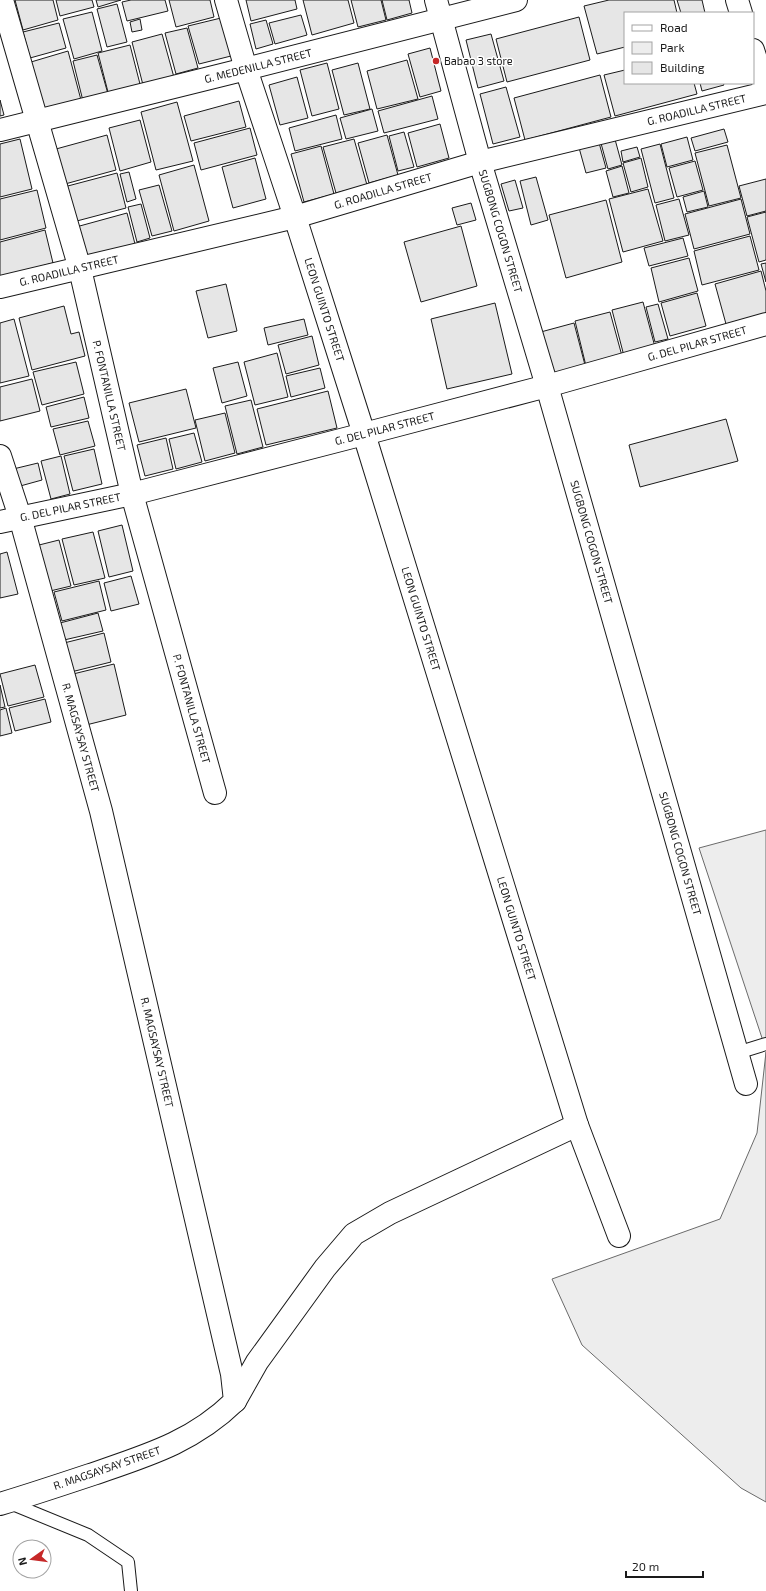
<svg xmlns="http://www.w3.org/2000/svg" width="766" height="1591" viewBox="0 0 766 1591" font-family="'Exo 2',sans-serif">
	<rect width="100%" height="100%" fill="#fff"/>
	<g fill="#ededed" stroke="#6a6a6a">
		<polygon points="766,830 766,1050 699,848"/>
		<polygon points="766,1052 766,1502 741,1488 582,1345 552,1279 720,1219 757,1133"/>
	</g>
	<g fill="#e6e6e6" stroke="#1a1a1a">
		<polygon points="15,0 53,0 58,20 23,30"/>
		<polygon points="56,0 92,0 94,7 60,16"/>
		<polygon points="96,0 121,0 98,7"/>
		<polygon points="131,0 165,0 168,11 127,21 122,2"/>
		<polygon points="169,0 210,0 214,17 176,27"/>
		<polygon points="246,0 295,0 297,9 251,21"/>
		<polygon points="303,0 348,0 354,23 312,35"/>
		<polygon points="351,0 381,0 386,20 358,27"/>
		<polygon points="382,0 409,0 412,13 387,20"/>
		<polygon points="609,0 674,0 677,13 625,13 625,47 597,54 584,6"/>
		<polygon points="677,0 702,0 705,13 681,13"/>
		<polygon points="117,4 127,42 107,47 97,9"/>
		<polygon points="92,12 102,51 74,59 63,19"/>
		<polygon points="301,15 307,35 275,44 269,23"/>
		<polygon points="579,17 590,60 507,82 496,39"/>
		<polygon points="221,18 231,56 199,64 188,26"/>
		<polygon points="140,19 142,30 132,32 130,22"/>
		<polygon points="266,20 273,44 256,49 250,24"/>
		<polygon points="59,23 66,48 30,58 23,32"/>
		<polygon points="187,28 198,68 176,74 165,33"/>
		<polygon points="162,34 175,81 144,89 132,42"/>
		<polygon points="491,34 504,81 478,88 466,40"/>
		<polygon points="130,45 141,88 109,96 98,53"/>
		<polygon points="430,48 441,91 420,97 408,54"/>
		<polygon points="68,51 81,100 44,110 31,62"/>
		<polygon points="97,55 108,94 83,101 73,61"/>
		<polygon points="407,60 418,99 377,109 367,71"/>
		<polygon points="327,63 339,109 312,116 300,70"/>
		<polygon points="358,63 370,109 344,115 332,70"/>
		<polygon points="625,70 625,83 694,83 697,94 615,116 604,75"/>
		<polygon points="600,75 611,117 525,140 514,98"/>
		<polygon points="297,77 308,118 280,125 269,85"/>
		<polygon points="700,83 723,83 724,85 702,91"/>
		<polygon points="506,87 520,137 493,144 480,94"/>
		<polygon points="432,96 438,119 384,133 378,111"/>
		<polygon points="0,100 4,115 0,116"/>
		<polygon points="239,101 246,127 191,141 184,116"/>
		<polygon points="177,102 193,161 156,170 141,112"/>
		<polygon points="372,109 378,131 346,139 340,118"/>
		<polygon points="336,115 342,139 295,151 289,128"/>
		<polygon points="140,120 151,162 120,171 109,128"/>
		<polygon points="440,124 449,158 417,167 408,133"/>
		<polygon points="250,128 257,155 201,170 194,143"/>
		<polygon points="724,129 728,142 695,151 691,138"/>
		<polygon points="404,132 414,167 398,171 389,136"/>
		<polygon points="613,132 622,165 608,169 599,136"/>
		<polygon points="107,135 116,170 65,184 56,149"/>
		<polygon points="387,135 398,175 369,183 358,143"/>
		<polygon points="687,137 693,160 667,167 661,144"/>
		<polygon points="20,139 32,189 0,197 0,144"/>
		<polygon points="354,139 367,185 336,193 323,147"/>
		<polygon points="598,139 606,168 586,173 578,144"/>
		<polygon points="660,144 674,198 655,203 641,149"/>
		<polygon points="727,145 741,198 709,206 695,153"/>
		<polygon points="321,146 334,194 304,202 291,154"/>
		<polygon points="637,147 640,157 623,162 621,151"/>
		<polygon points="255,158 266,199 233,208 222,167"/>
		<polygon points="641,158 648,187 631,192 623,163"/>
		<polygon points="695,161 703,190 677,197 669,168"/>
		<polygon points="194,165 209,221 174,231 159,175"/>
		<polygon points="622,166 629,193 613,197 606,171"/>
		<polygon points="129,172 136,199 127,202 120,174"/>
		<polygon points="117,173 126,208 73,222 64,187"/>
		<polygon points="536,177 548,220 531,225 520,181"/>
		<polygon points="766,179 766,211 747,216 739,186"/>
		<polygon points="515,180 523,208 509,211 501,184"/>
		<polygon points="159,185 172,231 152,236 139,190"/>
		<polygon points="648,189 663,241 623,252 609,199"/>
		<polygon points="37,190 46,228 0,240 0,199"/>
		<polygon points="704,191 708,207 687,212 683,197"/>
		<polygon points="679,199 689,235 665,241 656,205"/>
		<polygon points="741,199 750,234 694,249 685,214"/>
		<polygon points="606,200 622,262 566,278 549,215"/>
		<polygon points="471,203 476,220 457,225 452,208"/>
		<polygon points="141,204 150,238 137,242 128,207"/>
		<polygon points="766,212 766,260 759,262 747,217"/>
		<polygon points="127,213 135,244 85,257 76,227"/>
		<polygon points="461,226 477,286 421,302 404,242"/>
		<polygon points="45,230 53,263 0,277 0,242"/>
		<polygon points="750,236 759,270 702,285 694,251"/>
		<polygon points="683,238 688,256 649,266 644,248"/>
		<polygon points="689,258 698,291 659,302 651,268"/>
		<polygon points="766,263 766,282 761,264"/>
		<polygon points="761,271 766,291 766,313 726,324 715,284"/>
		<polygon points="226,284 237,331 208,338 196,291"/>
		<polygon points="697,293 706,326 670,336 661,303"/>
		<polygon points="643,302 655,347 624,356 612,310"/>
		<polygon points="495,303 512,374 447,389 431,319"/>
		<polygon points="658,304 668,339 655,342 646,307"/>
		<polygon points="64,306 71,334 79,332 85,356 32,370 19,318"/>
		<polygon points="610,312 622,356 586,366 575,321"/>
		<polygon points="14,319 29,376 0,383 0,323"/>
		<polygon points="304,319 308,335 268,345 264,328"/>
		<polygon points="574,323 585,365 548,375 537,333"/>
		<polygon points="312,336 319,365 286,374 278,345"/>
		<polygon points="277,353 288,397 255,405 244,362"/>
		<polygon points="76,362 84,394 42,405 33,372"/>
		<polygon points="238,362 247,396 222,403 213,368"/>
		<polygon points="320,368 325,388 291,397 286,376"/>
		<polygon points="32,379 40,411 0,421 0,387"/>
		<polygon points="186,389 196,428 139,442 129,403"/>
		<polygon points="328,391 337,428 266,445 257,409"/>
		<polygon points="84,397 89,418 51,427 46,407"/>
		<polygon points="251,400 263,447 237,454 225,406"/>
		<polygon points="225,413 235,453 205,461 195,420"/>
		<polygon points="726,419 738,461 640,487 629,445"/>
		<polygon points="88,421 95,446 60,455 53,429"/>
		<polygon points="194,433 202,462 176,469 169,439"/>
		<polygon points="166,438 173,469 145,476 137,445"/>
		<polygon points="94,449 102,484 73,491 64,456"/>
		<polygon points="61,456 70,494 51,499 41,461"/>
		<polygon points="38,463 42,480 13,488 9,470"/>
		<polygon points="122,525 133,571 109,577 98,531"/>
		<polygon points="93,532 105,578 74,585 62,539"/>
		<polygon points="59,540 71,586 46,592 35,546"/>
		<polygon points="7,552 18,594 0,598 0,554"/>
		<polygon points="131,576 139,604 111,611 104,583"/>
		<polygon points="99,581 106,610 62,621 54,592"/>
		<polygon points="98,613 103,631 64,640 60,623"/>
		<polygon points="104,633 111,662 71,672 64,643"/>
		<polygon points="114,664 126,715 86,725 73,674"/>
		<polygon points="35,665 44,697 8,706 0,674"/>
		<polygon points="0,685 5,707 0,708"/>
		<polygon points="45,699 51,722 15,731 9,708"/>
		<polygon points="6,708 12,733 0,736 0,710"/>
	</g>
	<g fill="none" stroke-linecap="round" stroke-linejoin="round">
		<defs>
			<g id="lane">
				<polyline points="737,1053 766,1044"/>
				<polyline points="10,1503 88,1535 128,1562 131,1591"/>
			</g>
			<g id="street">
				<path id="s1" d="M2,0L80,269L132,494L215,793"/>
				<path id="s2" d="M226,0L246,69L295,217L364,434L577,1125L619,1236"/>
				<path id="s3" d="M436,0L480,162L547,386L746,1084"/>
				<polyline points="737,0 741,13"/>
				<polyline points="753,50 766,91"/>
				<path id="s4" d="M0,130L246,69L516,0"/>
				<path id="s5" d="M0,287L295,217L480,162L766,93"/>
				<path id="s6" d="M0,456L20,517L101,811L232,1374L235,1401C192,1443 145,1456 90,1475C60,1485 30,1495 0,1504"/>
				<path id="s7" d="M0,522L132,494L364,434L547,386L766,324"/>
				<polyline points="235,1401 257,1362 325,1268 354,1234 390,1213 577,1125"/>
			</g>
		</defs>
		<use href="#lane" stroke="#1a1a1a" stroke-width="14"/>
		<use href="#street" stroke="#1a1a1a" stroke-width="24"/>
		<use href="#lane" stroke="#fff" stroke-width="12"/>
		<use href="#street" stroke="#fff" stroke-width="22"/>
	</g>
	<circle fill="#c62828" stroke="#fff" stroke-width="1.5" cx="436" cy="61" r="4"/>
	<g text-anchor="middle" stroke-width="3" stroke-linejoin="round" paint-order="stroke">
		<g font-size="11" fill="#1a1a1a" stroke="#fff" text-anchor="start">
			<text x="444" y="65">Babao 3 store</text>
		</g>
		<g font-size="11" fill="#1a1a1a" stroke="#fff">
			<text dy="4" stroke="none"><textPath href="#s4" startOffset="266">G. MEDENILLA STREET</textPath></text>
			<text dy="4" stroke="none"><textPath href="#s5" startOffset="719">G. ROADILLA STREET</textPath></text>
			<text dy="4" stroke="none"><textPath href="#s5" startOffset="395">G. ROADILLA STREET</textPath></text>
			<text dy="4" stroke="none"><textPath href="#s3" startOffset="240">SUGBONG COGON STREET</textPath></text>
			<text dy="4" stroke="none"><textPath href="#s5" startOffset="71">G. ROADILLA STREET</textPath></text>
			<text dy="4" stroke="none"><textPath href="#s2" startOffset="325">LEON GUINTO STREET</textPath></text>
			<text dy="4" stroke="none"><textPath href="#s7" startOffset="720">G. DEL PILAR STREET</textPath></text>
			<text dy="4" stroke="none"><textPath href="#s1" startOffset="410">P. FONTANILLA STREET</textPath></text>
			<text dy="4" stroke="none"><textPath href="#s7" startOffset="396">G. DEL PILAR STREET</textPath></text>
			<text dy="4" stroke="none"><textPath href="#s7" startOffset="72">G. DEL PILAR STREET</textPath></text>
			<text dy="4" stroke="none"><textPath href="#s3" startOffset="564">SUGBONG COGON STREET</textPath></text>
			<text dy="4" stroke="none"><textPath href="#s2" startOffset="649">LEON GUINTO STREET</textPath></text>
			<text dy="4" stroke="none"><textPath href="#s1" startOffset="734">P. FONTANILLA STREET</textPath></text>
			<text dy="4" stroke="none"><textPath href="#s6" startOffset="293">R. MAGSAYSAY STREET</textPath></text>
			<text dy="4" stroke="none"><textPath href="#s3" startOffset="888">SUGBONG COGON STREET</textPath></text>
			<text dy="4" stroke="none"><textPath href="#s2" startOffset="973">LEON GUINTO STREET</textPath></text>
			<text dy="4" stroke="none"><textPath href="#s6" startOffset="617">R. MAGSAYSAY STREET</textPath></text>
			<text transform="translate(107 1468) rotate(-19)" y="4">R. MAGSAYSAY STREET</text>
		</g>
	</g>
	<rect x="624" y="12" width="130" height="72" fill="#ffffff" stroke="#a3a3a3"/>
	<rect x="632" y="25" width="20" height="6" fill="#ffffff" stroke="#a3a3a3"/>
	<text x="660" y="32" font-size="12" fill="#1a1a1a">Road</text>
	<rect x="632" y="42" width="20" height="12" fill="#ededed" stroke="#a3a3a3"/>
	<text x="660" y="52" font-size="12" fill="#1a1a1a">Park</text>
	<rect x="632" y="62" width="20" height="12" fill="#e6e6e6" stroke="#a3a3a3"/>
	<text x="660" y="72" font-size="12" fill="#1a1a1a">Building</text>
	<g transform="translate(32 1559) rotate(256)"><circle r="19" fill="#ffffff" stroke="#a3a3a3"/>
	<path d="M0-3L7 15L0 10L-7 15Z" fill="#c62828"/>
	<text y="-6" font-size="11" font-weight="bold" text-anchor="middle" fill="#1a1a1a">N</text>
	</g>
	<path d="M626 1571v6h77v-6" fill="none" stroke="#1a1a1a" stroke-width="2"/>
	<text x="632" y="1571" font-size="12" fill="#1a1a1a" stroke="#ffffff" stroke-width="3" paint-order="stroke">20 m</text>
</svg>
